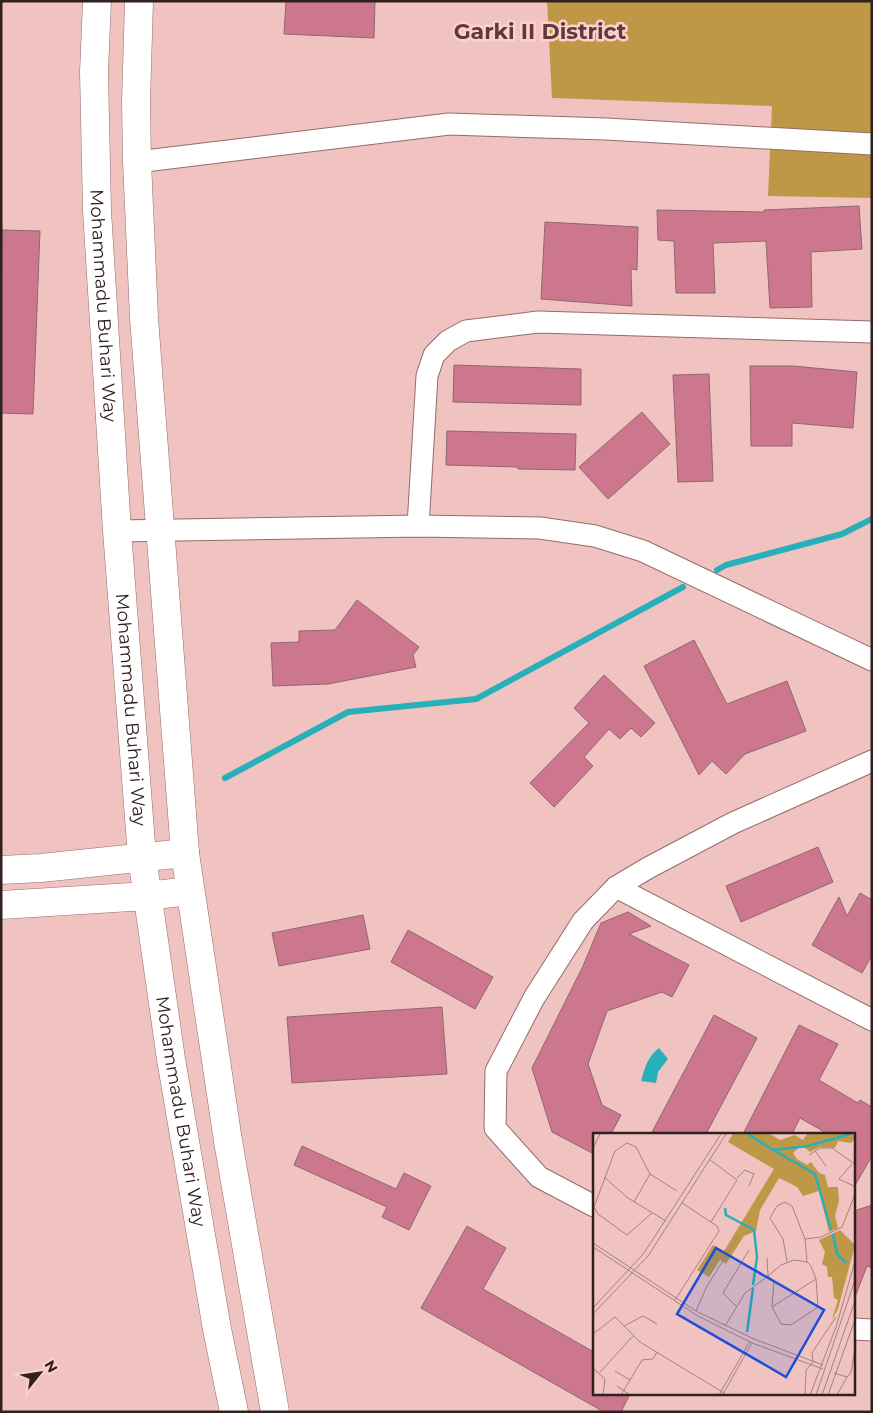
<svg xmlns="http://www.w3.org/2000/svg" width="873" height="1413" viewBox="0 0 873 1413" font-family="Montserrat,sans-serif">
	<rect width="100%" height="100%" fill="#f0c3c0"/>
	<polygon fill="#be9847" points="547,1 872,1 872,198 768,196 772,106 552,98"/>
	<path fill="#27afba" d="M659,1048L668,1059L658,1072L656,1083L641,1081C645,1068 647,1057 659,1048Z"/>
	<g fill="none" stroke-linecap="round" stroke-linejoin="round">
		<g stroke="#27afba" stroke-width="6">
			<polyline points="717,570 726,565 842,534 872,519"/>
			<polyline points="225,778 348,712 476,699 683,587"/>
		</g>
	</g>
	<g fill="#cd778e" stroke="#8e6770">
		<polygon points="286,1 375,1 374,38 284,34"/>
		<polygon points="859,206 862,249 811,252 812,307 770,308 766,241 713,243 715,293 676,293 674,241 658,240 657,210 764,212 764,210"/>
		<polygon points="545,222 638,227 637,270 631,269 632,306 541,299"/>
		<polygon points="2,230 40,231 33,414 1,413"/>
		<polygon points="454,365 581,369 581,405 453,402"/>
		<polygon points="750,366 793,366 857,372 853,428 792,423 792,446 751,446"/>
		<polygon points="709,374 713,481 678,482 673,375"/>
		<polygon points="642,412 670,444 608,499 579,467"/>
		<polygon points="447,431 576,434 575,470 518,469 518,467 446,465"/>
		<polygon points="357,600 419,647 413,655 416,667 328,684 273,686 271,643 299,642 299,631 335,630"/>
		<polygon points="694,640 727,704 787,681 806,731 745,754 726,774 712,761 699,775 644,666"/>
		<polygon points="604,675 655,723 641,737 631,728 620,739 609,729 584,757 593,766 554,807 530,783 589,723 574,708"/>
		<polygon points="818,847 833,882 741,922 726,886"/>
		<polygon points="860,893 872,900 872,955 862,973 812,945 839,897 847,916"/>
		<polygon points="628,912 651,926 629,934 689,965 672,997 662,992 607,1011 588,1064 602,1105 621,1115 611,1134 594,1134 594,1154 552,1132 532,1068 583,966 601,923"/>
		<polygon points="363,915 370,949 279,966 272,933"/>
		<polygon points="408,930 493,977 475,1009 391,962"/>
		<polygon points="442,1007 447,1074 292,1083 287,1017"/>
		<polygon points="714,1015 757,1038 706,1134 651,1134"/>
		<polygon points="799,1025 838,1044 819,1080 858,1103 860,1100 872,1107 872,1156 854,1187 854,1134 828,1134 800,1118 792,1134 743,1134"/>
		<polygon points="302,1146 396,1189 404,1173 431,1186 409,1230 382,1217 387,1207 294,1165"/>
		<polygon points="872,1205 872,1268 867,1266 855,1297 854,1211"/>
		<polygon points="467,1226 506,1248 483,1289 594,1352 594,1394 630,1394 621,1412 604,1412 421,1308"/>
	</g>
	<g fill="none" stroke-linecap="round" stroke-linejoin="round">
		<defs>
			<g id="minor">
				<polyline points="137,162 449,124 606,129 872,144"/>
				<polyline points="418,526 427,376 434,355 448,341 466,331 538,322 872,332"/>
				<polyline points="117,531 418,526 540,528 595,536 643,551 872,660"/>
				<polyline points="616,887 872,1020"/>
				<polyline points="594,1206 539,1177 495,1128 496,1071 534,998 583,921 616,887 648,868 733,823 872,761"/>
				<polyline points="854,1329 872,1330"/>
			</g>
			<g id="tertiary">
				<polyline points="1,870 41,868 185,853"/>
				<polyline points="1,905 147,896 190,891"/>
			</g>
			<g id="secondary">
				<path id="s1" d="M97,1L94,72L97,211L117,531L142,857L171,1059L217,1329L234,1412"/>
				<polyline points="139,1 136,102 137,162 144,318 185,853 228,1141 275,1412"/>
			</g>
		</defs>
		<use href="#minor" stroke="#946c69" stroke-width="23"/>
		<use href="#tertiary" stroke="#946c69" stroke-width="29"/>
		<use href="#secondary" stroke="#946c69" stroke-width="29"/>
		<use href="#minor" stroke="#fff" stroke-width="21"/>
		<use href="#tertiary" stroke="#fff" stroke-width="28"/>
		<use href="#secondary" stroke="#fff" stroke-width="28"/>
	</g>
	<g text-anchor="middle" stroke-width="5" stroke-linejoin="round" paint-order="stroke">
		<g font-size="18" fill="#30201e" stroke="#fdd0cd">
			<text dy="6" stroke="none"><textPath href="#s1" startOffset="305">Mohammadu Buhari Way</textPath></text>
			<text dy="6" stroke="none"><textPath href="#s1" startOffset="710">Mohammadu Buhari Way</textPath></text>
			<text dy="6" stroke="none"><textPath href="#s1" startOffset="1115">Mohammadu Buhari Way</textPath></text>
		</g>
		<g font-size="22" font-weight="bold" fill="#5e3a38" stroke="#fdd0cd">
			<text x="540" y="39">Garki II District</text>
		</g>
	</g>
	<g transform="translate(593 1133)">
		<rect width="262" height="262" fill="#f0c3c0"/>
		<path d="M140,1H177L187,7L202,2L210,7L214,1H262V6L258,10L245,8L242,15L227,14L217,19L209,12L200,20L204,26L214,32L218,29L226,40L232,42L235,54H245L246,68L242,83L245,95L236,99L226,58L210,63L204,54L186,45L167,77L163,98L151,103L133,131L127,127L116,144L104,137L120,112L131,118L181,36L135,9ZM247,97L262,112L245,176L239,186L245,167L241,165L239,144H235L234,134L229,131L232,119L226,107Z" fill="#be9847"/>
		<path fill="none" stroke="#27afba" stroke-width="2.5" d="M155,1L180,17L215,13L257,1M182,18L222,41L238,97M132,75L133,82L161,97L164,124L160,152M240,101L244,121L253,130M154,199L160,155"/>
		<path fill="none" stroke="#a3827f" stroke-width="1" d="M0,15L7,1M222,18L233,33M216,22L227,15H239L263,32M116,26L144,47L118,89M259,31L246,46L263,54M57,41L84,58M11,44L35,65L73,88M144,45L152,37L161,41L156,53M41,69L57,41L43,14L34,10L22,18L1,74L5,81L34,102L59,80M212,106L228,104L249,94L263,59M0,110L103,178L161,206L230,232M0,114L105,183L159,210L230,236M194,128L190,106L177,85L184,73L192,69L199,73L212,106L214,129M82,167L126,98L124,93L89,70M143,173L130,160L156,117M179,174L223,146M0,175L51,120L128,1M103,178L114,153L146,102M0,181L55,123L133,1M31,193L50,183L64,191M132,193L152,160L175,143L188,132L201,127L214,129L218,133L223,146L225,174L198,192L188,191L179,174L181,148L175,143L174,125M0,201L22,184L47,209L131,260M0,235L12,246L10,262M22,238L37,247M7,239L40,203M241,240L254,244L258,239L263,210M24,253L37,262M130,261L159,210M28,262L49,227L60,226L64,219M126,262L157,208M212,262L213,237L220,229L219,220L243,184M217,262L243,194L263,125M223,262L263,144M229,262L263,165M235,262L263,184M244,262L254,244"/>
		<path fill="#1d4ed8" fill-opacity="0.15" stroke="#1d4ed8" stroke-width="2.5" d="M123,115L231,177L193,244L84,181Z"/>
		<rect width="262" height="262" fill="none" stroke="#30201e" stroke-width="2.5"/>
	</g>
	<rect width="873" height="1413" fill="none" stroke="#30201e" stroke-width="5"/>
	<g transform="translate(40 1373) rotate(60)" stroke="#fdd0cd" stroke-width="4" paint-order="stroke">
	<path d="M0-4L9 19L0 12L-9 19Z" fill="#30201e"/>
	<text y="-8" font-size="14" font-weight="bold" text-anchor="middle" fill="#30201e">N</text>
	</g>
</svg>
